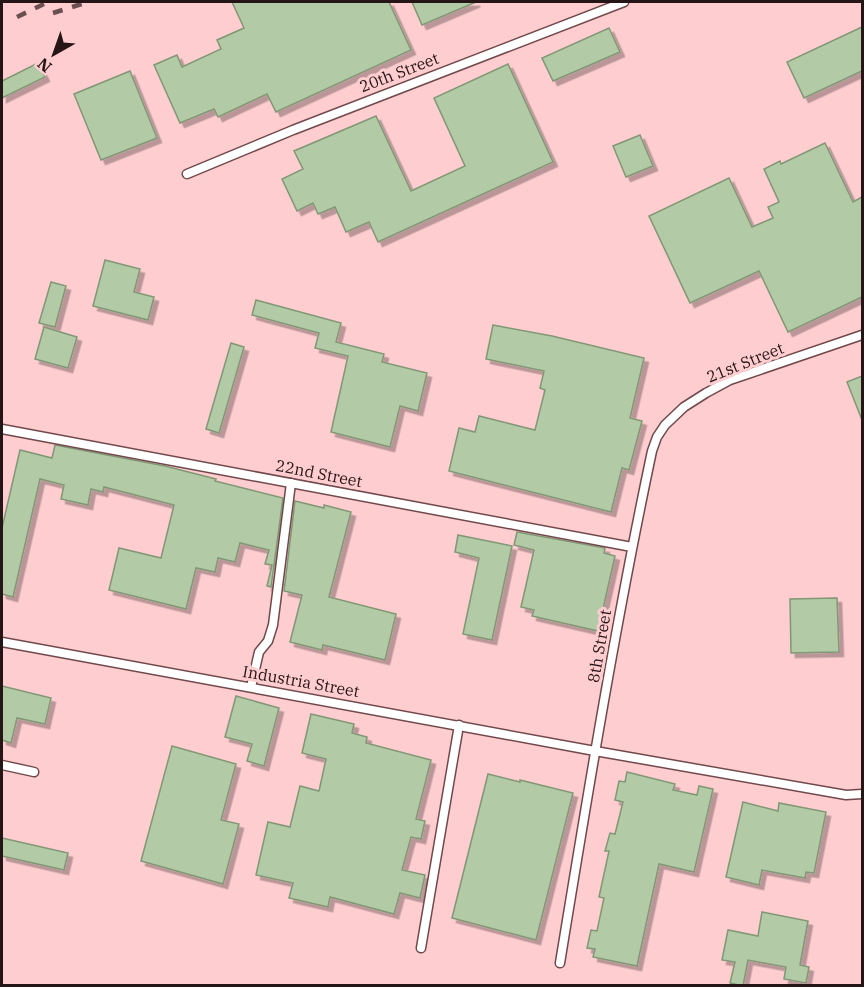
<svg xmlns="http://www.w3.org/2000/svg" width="864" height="987" viewBox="0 0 864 987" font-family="'IBM Plex Serif',serif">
	<defs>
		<filter id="shadow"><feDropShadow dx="4.5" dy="4.5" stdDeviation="0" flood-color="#0004"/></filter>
	</defs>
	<rect width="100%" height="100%" fill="#fecdcf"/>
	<g fill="#b2caa6" stroke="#819775" stroke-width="1.5" filter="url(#shadow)">
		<polygon points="232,2 389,2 411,50 276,112 267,94 218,117 214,109 180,123 154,65 177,55 182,67 221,49 217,40 244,28"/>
		<polygon points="412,2 476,2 422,25"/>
		<polygon points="862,27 862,71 804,98 787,62"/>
		<polygon points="609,28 620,52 553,81 542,58"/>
		<polygon points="38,63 45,77 2,98 2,81"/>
		<polygon points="508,64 553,162 378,242 369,222 346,232 335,207 318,214 313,203 297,211 282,179 303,169 294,151 376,116 411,191 465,166 434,98"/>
		<polygon points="130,71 157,138 101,160 74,94"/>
		<polygon points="640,135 653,166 626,177 613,146"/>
		<polygon points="825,143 853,202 862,197 862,297 788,332 759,271 690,303 649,216 729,178 752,227 773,218 768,207 779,202 764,169 780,161 781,164"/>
		<polygon points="105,260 140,269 134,292 154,297 148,320 93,306"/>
		<polygon points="51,282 66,286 55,327 39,323"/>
		<polygon points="256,300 341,323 336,342 384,354 382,362 427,373 418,411 400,406 390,447 331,432 348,356 315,348 319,333 252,315"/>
		<polygon points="493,325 552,336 644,358 630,418 642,421 629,470 622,468 611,512 449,471 459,428 475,432 479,416 535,430 545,390 540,388 544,371 486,359"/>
		<polygon points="44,327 77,337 68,368 35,359"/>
		<polygon points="231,343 244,347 219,433 206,429"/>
		<polygon points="862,376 862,420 847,382"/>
		<polygon points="55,445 165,466 216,479 215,481 283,498 271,587 267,586 272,565 265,564 269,550 240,543 235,562 218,558 215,572 196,568 186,609 109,590 119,548 161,558 174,505 104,487 103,492 91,489 88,505 61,499 64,485 40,479 13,597 2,594 2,528 20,450 52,458"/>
		<polygon points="295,501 324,508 324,505 351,512 329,597 396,614 385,660 323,645 322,650 290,642 302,595 284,591"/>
		<polygon points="517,532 605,548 604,553 615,556 598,631 532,616 534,610 521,607 534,550 514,545"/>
		<polygon points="458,535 512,546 492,640 463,634 479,558 455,552"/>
		<polygon points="837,598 839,652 791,653 790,599"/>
		<polygon points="2,686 51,698 45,724 17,718 11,743 2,740"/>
		<polygon points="236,696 279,708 264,766 247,761 252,744 225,737"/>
		<polygon points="311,714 354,724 352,733 367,737 366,743 431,760 416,819 425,821 421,839 411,837 402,870 425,875 420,898 400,893 394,914 330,897 328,907 289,898 293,883 256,875 268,822 290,827 300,786 319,791 326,759 302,753"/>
		<polygon points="172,746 236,764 221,820 239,824 223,884 141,861"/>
		<polygon points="627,772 675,784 673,790 697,795 699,786 713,789 694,872 659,864 637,966 593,957 595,949 587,948 591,930 597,931 604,898 599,897 609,851 605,851 610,833 615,834 623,802 615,800 619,781 625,782"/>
		<polygon points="488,774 520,782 520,780 573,793 536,940 452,918"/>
		<polygon points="743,802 778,811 779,803 826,812 814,873 806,872 805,878 762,870 759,885 726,877"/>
		<polygon points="2,838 68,853 64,870 2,856"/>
		<polygon points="762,912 808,921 800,965 809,967 806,983 784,979 786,967 748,960 743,986 730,983 735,962 722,960 728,930 758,936"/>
	</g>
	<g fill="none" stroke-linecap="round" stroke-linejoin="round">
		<defs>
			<g id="service">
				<polyline points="187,174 293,130 624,2"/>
				<polyline points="2,429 632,547"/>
				<polyline points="2,642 595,751 846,795 862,794"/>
				<polyline points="251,687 259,652 268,641 273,625 291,483"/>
				<polyline points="2,765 34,772"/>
				<polyline points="421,948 459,725"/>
				<path d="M560,963C588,792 616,621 652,451L657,437L665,425L684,407L706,393L730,380L862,335"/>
			</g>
		</defs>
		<use href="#service" stroke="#71484b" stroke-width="11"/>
		<use href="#service" stroke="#fff" stroke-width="8"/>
		<g stroke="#6b5051" stroke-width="4.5" stroke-dasharray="10 10" stroke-linecap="butt">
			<polyline points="53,13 88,2"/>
			<polyline points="17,17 48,2"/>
		</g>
	</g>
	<g text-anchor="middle" stroke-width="6" stroke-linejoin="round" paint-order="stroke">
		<g font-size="16" fill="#261516" stroke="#fecdcf">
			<text transform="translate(399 72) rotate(-21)" y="6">20th Street</text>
			<text transform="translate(745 362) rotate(-22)" y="6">21st Street</text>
			<text transform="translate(319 473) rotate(11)" y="6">22nd Street</text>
			<text transform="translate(599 646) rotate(-80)" y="6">8th Street</text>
			<text transform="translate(301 681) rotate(10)" y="6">Industria Street</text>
		</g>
	</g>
	<rect width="864" height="987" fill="none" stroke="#261516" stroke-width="6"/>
	<g transform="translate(54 54) rotate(220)" stroke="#fecdcf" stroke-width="4.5" paint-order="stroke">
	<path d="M0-4.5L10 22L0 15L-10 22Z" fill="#261516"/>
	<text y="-9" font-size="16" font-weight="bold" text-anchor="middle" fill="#261516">N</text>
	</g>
</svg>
